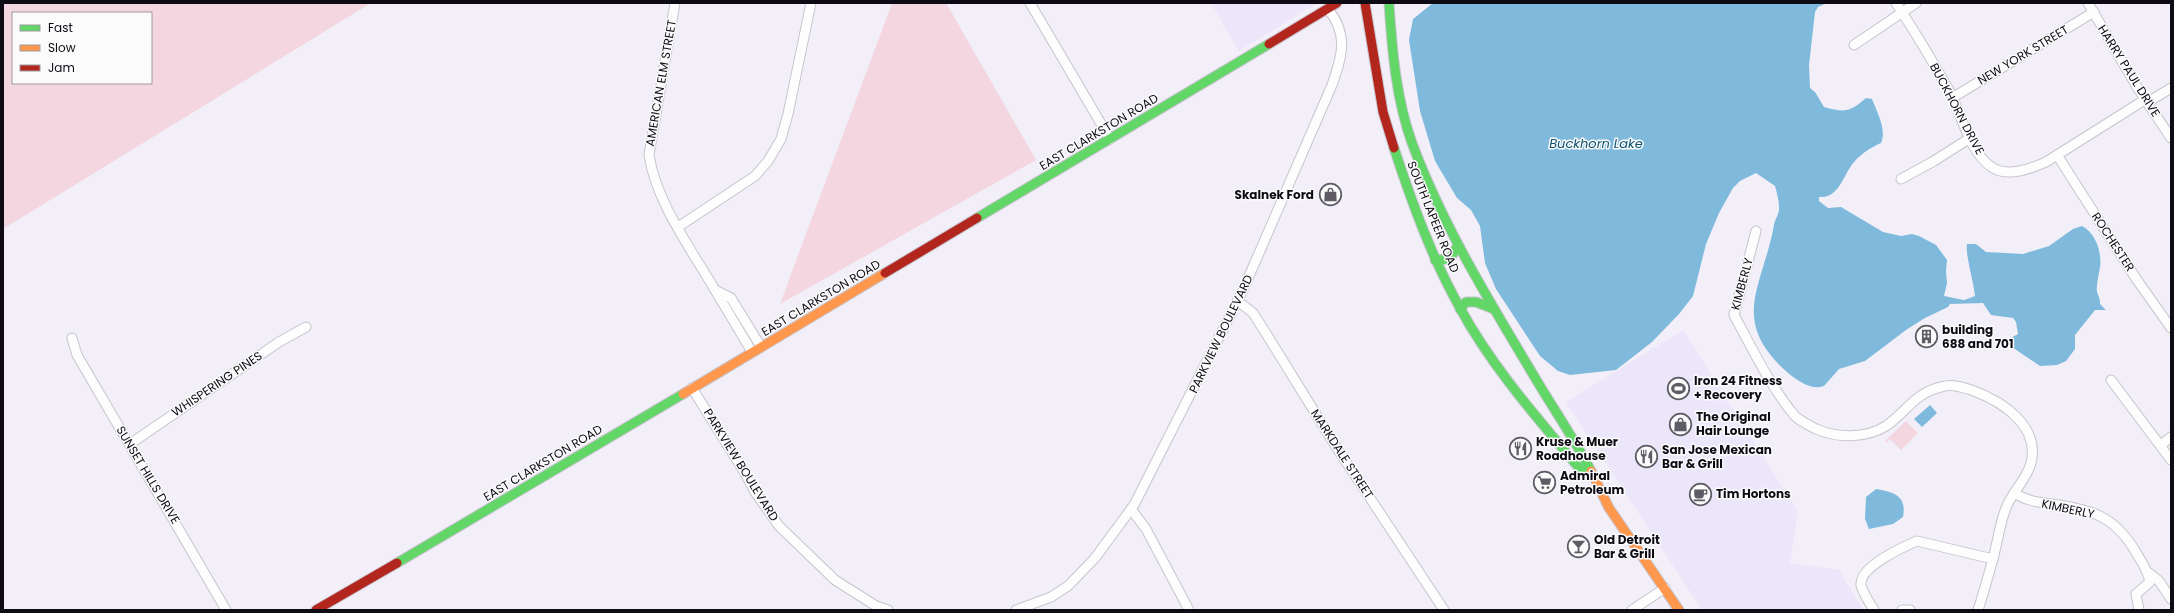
<svg xmlns="http://www.w3.org/2000/svg" width="2174" height="613" viewBox="0 0 2174 613" font-family="Poppins,sans-serif">
	<rect width="100%" height="100%" fill="#f2eff9"/>
	<g fill="#ebe6fa">
		<polygon points="1211,3 1317,3 1239,51"/>
		<polygon points="1683,330 1798,512 1790,563 1839,570 1863,610 1702,610 1566,402"/>
	</g>
	<g fill="#f4d6e0" fill-rule="evenodd">
		<path d="M3,3H371L3,229ZM13,13H151V83H13Z"/>
		<polygon points="892,3 946,3 1036,160 780,304"/>
		<polygon points="1906,421 1918,433 1901,450 1890,439 1886,443 1885,441"/>
	</g>
	<g fill="#7fbadd">
		<path d="M1433,3H1827L1818,7L1815,12L1809,65L1810,88L1815,92L1824,107C1845,113 1850,112 1866,98L1872,99C1877,112 1887,130 1881,143C1872,147 1862,153 1855,161C1844,172 1840,199 1819,197V201L1828,208L1841,207L1883,232L1901,236L1912,234L1919,236L1936,245L1947,260L1946,271L1947,283L1944,296L1964,300L1975,296C1974,283 1965,254 1967,244H1976L1986,252L2023,254L2049,246L2073,229L2082,226C2096,233 2102,253 2100,267C2099,274 2096,286 2097,292C2099,297 2100,299 2100,304L2106,310H2095L2075,335V349L2066,361L2057,365L2040,366L2006,343L2007,340L2018,334L2016,322L2013,318L1991,315L1983,303L1950,304L1948,307L1925,318L1906,330L1865,361L1839,369L1824,386C1811,391 1797,380 1788,373C1728,320 1763,287 1774,225C1775,219 1780,213 1779,207C1779,201 1777,193 1775,186L1756,173L1740,181L1733,188L1719,213L1706,244L1693,296L1679,314L1652,342L1616,370L1570,375L1558,371L1540,356L1496,289L1485,263L1480,226L1471,210L1457,198L1435,161L1420,111L1409,40L1413,19Z"/>
		<polygon points="1930,405 1937,413 1922,427 1914,419"/>
		<path d="M1876,489C1894,492 1907,496 1903,517L1893,524L1869,529L1865,519L1866,497Z"/>
	</g>
	<g fill="none" stroke-linecap="round" stroke-linejoin="round">
		<defs>
			<g id="street">
				<path d="M675,3L649,155C656,202 691,249 715,290"/>
				<polyline points="1030,3 1110,139"/>
				<path d="M1896,3C1915,32 1933,62 1950,92C1962,115 1969,153 1993,168C2009,177 2030,169 2046,162L2146,99"/>
				<polyline points="2088,3 2137,87 2171,138"/>
				<polyline points="1854,45 1916,3"/>
				<polyline points="1952,98 2094,12"/>
				<polyline points="2148,102 2171,88"/>
				<polyline points="2057,155 2137,280 2171,328"/>
				<polyline points="1901,179 1934,161 1970,138"/>
				<polyline points="678,227 755,176 768,161 781,139 788,114 811,3"/>
				<path d="M1756,231L1734,315C1752,348 1771,388 1795,416C1800,421 1810,426 1816,429C1837,438 1865,439 1886,426C1908,411 1914,392 1945,386C1954,384 1965,388 1974,391C2003,402 2040,426 2031,463C2027,479 2012,492 2006,508C2000,523 1998,539 1994,555C1989,573 1984,592 1978,610"/>
				<polyline points="1237,302 1243,305 1253,313 1267,335 1335,445 1444,610"/>
				<polyline points="72,338 77,355 226,610"/>
				<polyline points="752,352 715,290 731,298 761,347"/>
				<polyline points="2111,380 2171,460"/>
				<polyline points="692,388 745,473 755,492 779,526 835,580 876,606 888,610"/>
				<polyline points="130,444 279,342 306,327"/>
				<polyline points="2161,445 2171,437"/>
				<path d="M2014,493C2027,501 2037,502 2052,504C2090,510 2112,514 2134,549C2140,560 2148,569 2150,582L2136,594L2139,610"/>
				<polyline points="1131,509 1146,529 1189,610"/>
				<polyline points="2149,573 2159,581 2171,599"/>
				<path d="M1016,610L1051,597L1068,586L1095,558L1134,505L1243,290L1332,85C1342,56 1349,35 1328,9"/>
				<polyline points="1632,610 1665,588"/>
				<path d="M1874,610C1870,603 1863,594 1861,585C1859,567 1903,547 1917,541L1993,559"/>
				<polyline points="1902,610 1910,610"/>
			</g>
			<g id="fast">
				<path d="M1389,3C1392,49 1396,99 1412,143C1444,229 1493,307 1540,386C1557,414 1576,442 1591,471"/>
				<path d="M1394,148C1412,203 1432,258 1460,308C1493,369 1541,422 1585,475"/>
				<polyline points="977,218 1269,44"/>
				<polyline points="1435,260 1450,259 1458,245"/>
				<polyline points="1460,309 1466,302 1476,302 1494,309"/>
				<polyline points="397,563 683,394"/>
			</g>
			<g id="slow">
				<polyline points="683,394 885,273"/>
				<polyline points="1591,471 1609,508 1679,610"/>
			</g>
			<g id="jam">
				<polyline points="1365,3 1383,112 1394,148"/>
				<polyline points="1269,44 1337,3"/>
				<polyline points="885,273 977,218"/>
				<polyline points="316,610 397,563"/>
			</g>
		</defs>
		<use href="#street" stroke="#c7c4ce" stroke-width="11"/>
		<use href="#fast" stroke="#c7c4ce" stroke-width="11"/>
		<use href="#slow" stroke="#c7c4ce" stroke-width="11"/>
		<use href="#jam" stroke="#c7c4ce" stroke-width="11"/>
		<use href="#street" stroke="#fdfdfe" stroke-width="9"/>
		<use href="#fast" stroke="#63d668" stroke-width="9"/>
		<use href="#slow" stroke="#ff974d" stroke-width="9"/>
		<use href="#jam" stroke="#b3261e" stroke-width="9"/>
	</g>
	<defs>
		<symbol id="shop-ring" viewBox="-11 -11 22 22"><circle r="9.5" fill="#fbfbfb" stroke="#5e5b64" stroke-width="1.5"/><path d="M-5-2.5h2.3a2.7 3.5 0 0 1 5.4 0H5L5.5 6h-11ZM-1.5-2.5h3a1.5 2.3 0 0 0-3 0Z" fill="#5e5b64"/></symbol>
		<symbol id="building-ring" viewBox="-11 -11 22 22"><circle r="9.5" fill="#fbfbfb" stroke="#5e5b64" stroke-width="1.5"/><path d="M-4-6H4V6H1V3H-1V6H-4ZM-2.5-4.3h1.7v1.8h-1.7ZM.8-4.3h1.7v1.8H.8ZM-2.5-1h1.7V.8h-1.7ZM.8-1h1.7V.8H.8Z" fill="#5e5b64"/></symbol>
		<symbol id="stadium-ring" viewBox="-11 -11 22 22"><circle r="9.5" fill="#fbfbfb" stroke="#5e5b64" stroke-width="1.5"/><path d="M0-5a6.5 5 0 1 0 0 10a6.5 5 0 1 0 0-10ZM-3.5-1.8h7v3.6h-7Z" fill="#5e5b64"/></symbol>
		<symbol id="restaurant-ring" viewBox="-11 -11 22 22"><circle r="9.5" fill="#fbfbfb" stroke="#5e5b64" stroke-width="1.5"/><path d="M-5-6h1v4h1v-4h1v4h1v-4h1v5L-1.5 .5V6h-2V.5L-5-1ZM5-6V6H3V1.5H1.5Q1.5-4 5-6Z" fill="#5e5b64"/></symbol>
		<symbol id="supermarket-ring" viewBox="-11 -11 22 22"><circle r="9.5" fill="#fbfbfb" stroke="#5e5b64" stroke-width="1.5"/><path d="M-6-5.5h2.5l.6 2H6L4.5 2H-2.5L-4.4-4H-6ZM-1.5 3.2a1.3 1.3 0 1 0 .1 0ZM3 3.2a1.3 1.3 0 1 0 .1 0Z" fill="#5e5b64"/></symbol>
		<symbol id="cafe-ring" viewBox="-11 -11 22 22"><circle r="9.5" fill="#fbfbfb" stroke="#5e5b64" stroke-width="1.5"/><path d="M-5.5-4.5H6V0H3Q3 3.5 0 3.5H-2.5Q-5.5 3.5-5.5 0ZM3-3.2v2h1.7v-2ZM-6 4.5H4V6H-6Z" fill="#5e5b64"/></symbol>
		<symbol id="bar-ring" viewBox="-11 -11 22 22"><circle r="9.5" fill="#fbfbfb" stroke="#5e5b64" stroke-width="1.5"/><path d="M-6-5H6L.8 .8V4.5H3.5V6h-7V4.5H-.8V.8Z" fill="#5e5b64"/></symbol>
	</defs>
	<g fill-rule="evenodd">
		<use href="#shop-ring" x="1318" y="182" width="25" height="25"/>
		<use href="#building-ring" x="1914" y="324" width="25" height="25"/>
		<use href="#stadium-ring" x="1666" y="376" width="25" height="25"/>
		<use href="#shop-ring" x="1668" y="412" width="25" height="25"/>
		<use href="#restaurant-ring" x="1508" y="436" width="25" height="25"/>
		<use href="#restaurant-ring" x="1634" y="444" width="25" height="25"/>
		<use href="#supermarket-ring" x="1532" y="470" width="25" height="25"/>
		<use href="#cafe-ring" x="1688" y="482" width="25" height="25"/>
		<use href="#bar-ring" x="1566" y="534" width="25" height="25"/>
	</g>
	<g text-anchor="middle" stroke-width="3" stroke-linejoin="round" paint-order="stroke">
		<g font-size="12" fill="#0e0b14" stroke="#fbfbfb">
			<text transform="translate(2023 55) rotate(-31)" y="4">NEW YORK STREET</text>
			<text transform="translate(2129 71) rotate(58)" y="4">HARRY PAUL DRIVE</text>
			<text transform="translate(661 83) rotate(-80)" y="4">AMERICAN ELM STREET</text>
			<text transform="translate(1957 109) rotate(62)" y="4">BUCKHORN DRIVE</text>
			<text transform="translate(1099 132) rotate(-31)" y="4">EAST CLARKSTON ROAD</text>
			<text transform="translate(1433 217) rotate(68)" y="4">SOUTH LAPEER ROAD</text>
			<text transform="translate(2113 242) rotate(57)" y="4">ROCHESTER</text>
			<text transform="translate(1742 284) rotate(-75)" y="4">KIMBERLY</text>
			<text transform="translate(821 298) rotate(-31)" y="4">EAST CLARKSTON ROAD</text>
			<text transform="translate(1221 334) rotate(-64)" y="4">PARKVIEW BOULEVARD</text>
			<text transform="translate(217 384) rotate(-34)" y="4">WHISPERING PINES</text>
			<text transform="translate(1342 454) rotate(57)" y="4">MARKDALE STREET</text>
			<text transform="translate(543 463) rotate(-31)" y="4">EAST CLARKSTON ROAD</text>
			<text transform="translate(741 465) rotate(58)" y="4">PARKVIEW BOULEVARD</text>
			<text transform="translate(148 475) rotate(59)" y="4">SUNSET HILLS DRIVE</text>
			<text transform="translate(2068 509) rotate(12)" y="4">KIMBERLY</text>
		</g>
		<g font-size="12" font-weight="bold" fill="#0e0b14" stroke="#fbfbfb" text-anchor="start">
			<text x="1314" y="199" text-anchor="end">Skalnek Ford</text>
			<text x="1942" y="334">building<tspan x="1942" dy="14">688 and 701</tspan></text>
			<text x="1694" y="385">Iron 24 Fitness<tspan x="1694" dy="14">+ Recovery</tspan></text>
			<text x="1696" y="421">The Original<tspan x="1696" dy="14">Hair Lounge</tspan></text>
			<text x="1536" y="446">Kruse &amp; Muer<tspan x="1536" dy="14">Roadhouse</tspan></text>
			<text x="1662" y="454">San Jose Mexican<tspan x="1662" dy="14">Bar &amp; Grill</tspan></text>
			<text x="1560" y="480">Admiral<tspan x="1560" dy="14">Petroleum</tspan></text>
			<text x="1716" y="498">Tim Hortons</text>
			<text x="1594" y="544">Old Detroit<tspan x="1594" dy="14">Bar &amp; Grill</tspan></text>
		</g>
		<g font-size="13" font-style="italic" fill="#0f5372" stroke="#fbfbfb">
			<text x="1596" y="148">Buckhorn Lake</text>
		</g>
	</g>
	<rect width="2174" height="613" fill="none" stroke="#0e0b14" stroke-width="8"/>
	<rect x="12" y="12" width="140" height="72" fill="#fbfbfb" stroke="#9c9b9f"/>
	<rect x="20" y="25" width="20" height="6" fill="#63d668" stroke="#9c9b9f"/>
	<text x="48" y="32" font-size="12" fill="#0e0b14">Fast</text>
	<rect x="20" y="45" width="20" height="6" fill="#ff974d" stroke="#9c9b9f"/>
	<text x="48" y="52" font-size="12" fill="#0e0b14">Slow</text>
	<rect x="20" y="65" width="20" height="6" fill="#b3261e" stroke="#9c9b9f"/>
	<text x="48" y="72" font-size="12" fill="#0e0b14">Jam</text>
</svg>
